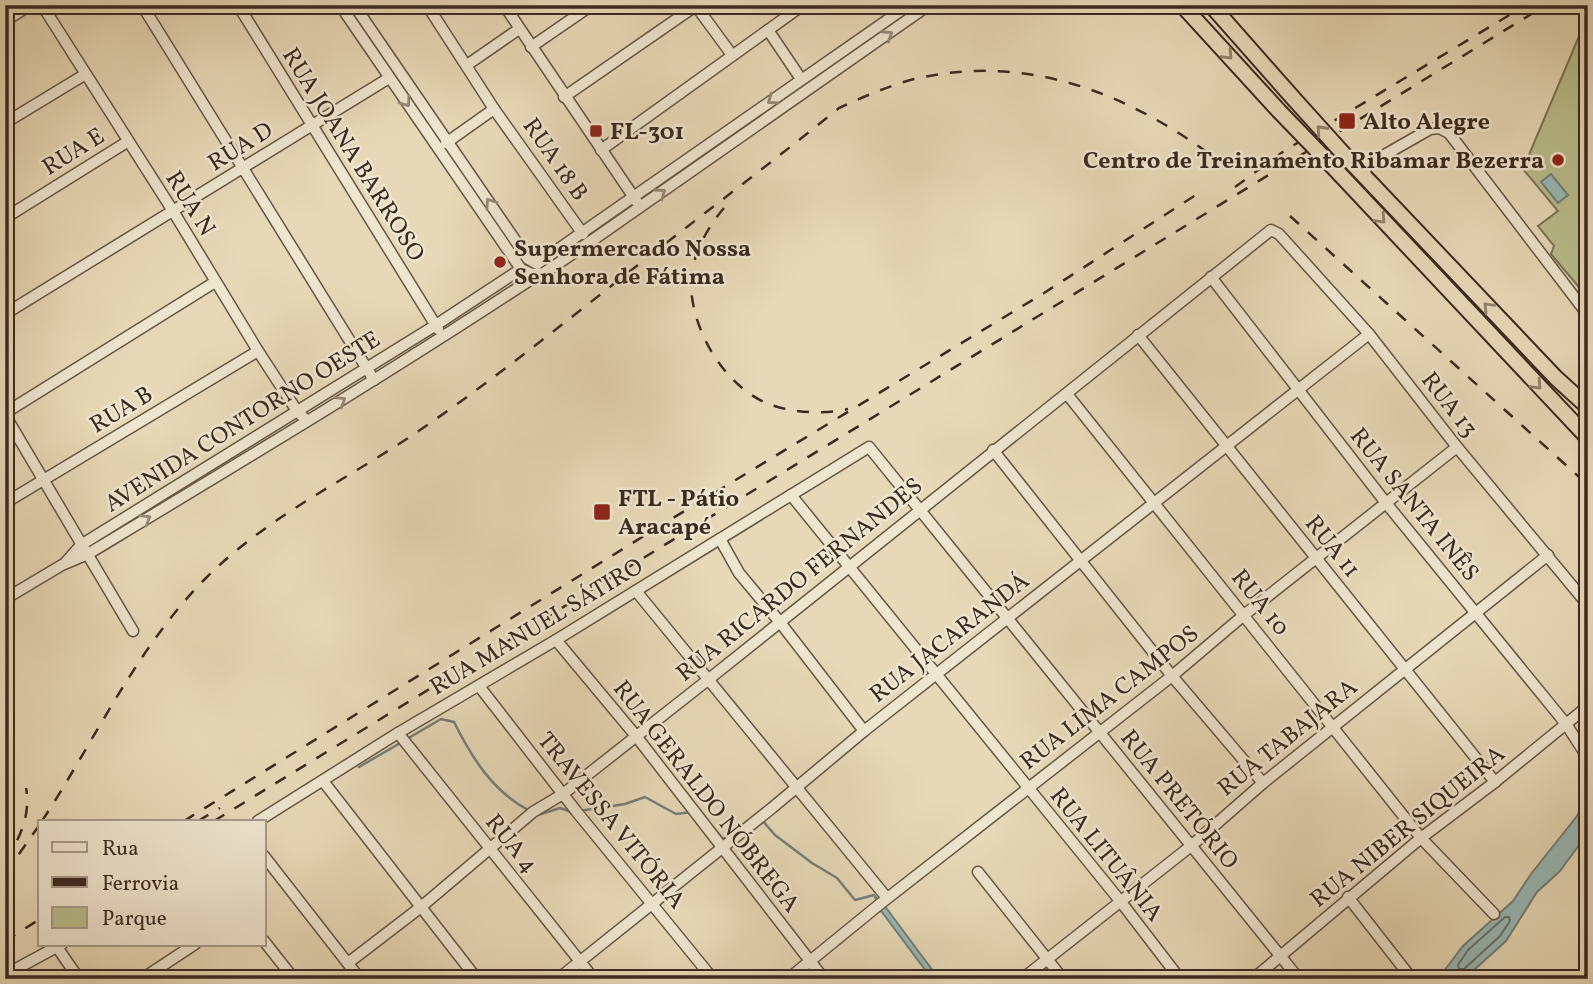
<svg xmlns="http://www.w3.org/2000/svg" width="1593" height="984" viewBox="0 0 1593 984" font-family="Vollkorn,serif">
	<rect width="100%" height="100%" fill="#e7d9b7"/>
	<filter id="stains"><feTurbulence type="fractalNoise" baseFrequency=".00286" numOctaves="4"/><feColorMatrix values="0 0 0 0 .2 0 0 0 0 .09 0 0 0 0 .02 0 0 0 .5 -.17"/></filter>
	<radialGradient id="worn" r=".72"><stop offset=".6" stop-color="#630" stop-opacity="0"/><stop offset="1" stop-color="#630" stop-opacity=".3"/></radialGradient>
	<polygon fill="#b9be8c" stroke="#7a7456" stroke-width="2" points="1588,15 1588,298 1551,254 1554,246 1538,226 1558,211 1523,169"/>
	<g fill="#99b9b7" stroke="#73807b" stroke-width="2">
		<polygon points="1551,174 1568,195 1558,203 1541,182"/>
		<polygon points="1588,795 1588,833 1560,871 1537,892 1506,941 1464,979 1438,979 1463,946 1513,901 1531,874 1577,816"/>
		<polygon points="884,905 939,979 932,979 879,908"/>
	</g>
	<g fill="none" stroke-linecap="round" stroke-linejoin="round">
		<polygon stroke="#6a726c" stroke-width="2" points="1505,917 1509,917 1510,921 1500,936 1464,969 1459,969 1458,965 1468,950"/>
		<g stroke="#73807b" stroke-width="2.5">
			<path d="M407,739L441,719L454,722C472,758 493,792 530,811"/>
			<polyline points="359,767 402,742"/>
			<polyline points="698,810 723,839 729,836"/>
			<polyline points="579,811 625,804 645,797 676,814 692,812"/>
			<polyline points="536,814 538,815 560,808 572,812"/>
			<polyline points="762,820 775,835 812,863 837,878 855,900 874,895 879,903"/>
		</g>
		<defs>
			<g id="minor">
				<polyline points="42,5 173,211 258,351 297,411 307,421"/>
				<polyline points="142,5 374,380"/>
				<polyline points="238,5 438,329"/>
				<polyline points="340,5 521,269 532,274 544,273 597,237 929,5"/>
				<polyline points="354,5 528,259 537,264 909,5"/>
				<polyline points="427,5 494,109 583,234"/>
				<polyline points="504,5 637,202"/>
				<polyline points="696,6 732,55"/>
				<polyline points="5,21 30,5"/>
				<polyline points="768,30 801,79"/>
				<polyline points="531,47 592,5"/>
				<polyline points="467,65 519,29"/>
				<polyline points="564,97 697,5"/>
				<polyline points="5,123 84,75"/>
				<polyline points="446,143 494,109"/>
				<polyline points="601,150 803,5"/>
				<polyline points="1364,176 1367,165 1430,129 1439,128 1449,133 1588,315"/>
				<polyline points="5,218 127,142"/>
				<polyline points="1211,277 1386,503 1566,724 1588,758"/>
				<polyline points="5,314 389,78"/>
				<polyline points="1138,335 1495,782"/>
				<polyline points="1067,394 1421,838 1494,914"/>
				<polyline points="5,413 215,282"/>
				<polyline points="5,415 133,631"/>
				<polyline points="993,450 1172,676 1263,783"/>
				<polyline points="791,495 1121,902 1180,979"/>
				<polyline points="5,503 258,351"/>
				<polyline points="720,539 739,573 779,621 864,731"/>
				<polyline points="66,562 81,545 436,325 521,269"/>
				<polyline points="636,591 887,898"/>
				<path d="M5,599L62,565L88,554C239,463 391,372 539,274"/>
				<polyline points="556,640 636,736 824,979"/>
				<polyline points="479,686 576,811 713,979"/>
				<polyline points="398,733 594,979"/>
				<polyline points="323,781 477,979"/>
				<polyline points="258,821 398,733 556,640 869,447 1299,979"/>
				<polyline points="264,856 360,979"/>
				<polyline points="978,872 1063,979"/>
				<polyline points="1348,897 1412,979"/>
				<polyline points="264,941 294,979"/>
				<polyline points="57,947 79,979"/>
				<polyline points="348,963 421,907 533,812 563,794 709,679 1271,230 1279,234 1369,334 1457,447 1588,605"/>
				<polyline points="5,975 62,944"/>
				<polyline points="142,979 195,944"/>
				<polyline points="558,979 772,808 864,731 1369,334"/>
				<polyline points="788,979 880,904 1172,676 1244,615 1457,447"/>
				<polyline points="1022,979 1191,846 1263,783 1548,555"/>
				<polyline points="1253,979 1421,838 1495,782 1588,706"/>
			</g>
			<g id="highway">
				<polyline points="1182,5 1279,111"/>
				<polyline points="1211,5 1294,99"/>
				<polyline points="1349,160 1556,378 1588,407"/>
				<polyline points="1335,169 1588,438"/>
			</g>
		</defs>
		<use href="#minor" stroke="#655646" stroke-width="13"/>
		<use href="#highway" stroke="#3a2a20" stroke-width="18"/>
		<use href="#minor" stroke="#efe6d0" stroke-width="10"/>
		<use href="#highway" stroke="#e7d9b7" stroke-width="14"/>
		<g stroke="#3a2a20" stroke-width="2.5" stroke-dasharray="12 12" stroke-linecap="butt">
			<polyline points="1235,187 1284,151 1526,5"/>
			<path d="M724,208C706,229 691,257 691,285C692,330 723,383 764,402C789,413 822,415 848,409"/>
			<polyline points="1290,216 1588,485"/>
			<path d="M42,821C95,740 137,647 206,578C269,515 347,480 420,430C492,381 560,326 629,272C699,217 770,164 839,108C863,97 888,86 914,79C1026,53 1126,92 1215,158"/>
			<polyline points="184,821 668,521 1044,293 1202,191"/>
			<polyline points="198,821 220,808"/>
			<polyline points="214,821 1546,5"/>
			<path d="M5,861C20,839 31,814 26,788"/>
			<polyline points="5,874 40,824"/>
			<polyline points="5,941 40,919"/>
		</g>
		<defs>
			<g id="highway-bridge">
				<polyline points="1294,99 1349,160"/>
				<polyline points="1279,111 1335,169"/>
			</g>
		</defs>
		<use href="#highway-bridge" stroke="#3a2a20" stroke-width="18" stroke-linecap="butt"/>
		<use href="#highway-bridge" stroke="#e7d9b7" stroke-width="14"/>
	</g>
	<defs><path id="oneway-chevron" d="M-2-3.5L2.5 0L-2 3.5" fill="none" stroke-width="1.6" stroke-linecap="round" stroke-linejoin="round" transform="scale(1.75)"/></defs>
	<g stroke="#948878">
		<use href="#oneway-chevron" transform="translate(888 35) rotate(-33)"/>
		<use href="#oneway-chevron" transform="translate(772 100) rotate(145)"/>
		<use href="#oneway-chevron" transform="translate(406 102) rotate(54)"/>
		<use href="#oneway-chevron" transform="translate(661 193) rotate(-35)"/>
		<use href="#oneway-chevron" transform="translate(490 203) rotate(-124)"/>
		<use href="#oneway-chevron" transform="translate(341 401) rotate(-32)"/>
		<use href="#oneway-chevron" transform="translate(146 519) rotate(-31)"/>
	</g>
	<g stroke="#90826c">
		<use href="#oneway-chevron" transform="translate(1228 55) rotate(47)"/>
		<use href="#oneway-chevron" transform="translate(1321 130) rotate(-132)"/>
		<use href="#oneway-chevron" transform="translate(1381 219) rotate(47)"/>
		<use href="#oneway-chevron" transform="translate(1488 307) rotate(-134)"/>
		<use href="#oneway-chevron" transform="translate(1537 385) rotate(47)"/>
	</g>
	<g fill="#8f2418" stroke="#efe6d0" stroke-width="2.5">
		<rect x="1338" y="112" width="18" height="18" rx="3.5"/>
		<rect x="589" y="124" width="14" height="14" rx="3.5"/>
		<circle cx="1558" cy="160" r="7"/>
		<circle cx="500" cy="262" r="7"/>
		<rect x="593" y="503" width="18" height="18" rx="3.5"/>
	</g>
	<g text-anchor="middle" stroke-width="5" stroke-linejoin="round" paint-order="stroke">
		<g font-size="24" font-weight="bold" fill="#3a2a20" stroke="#efe6d0" text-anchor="start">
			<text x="1363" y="129">Alto Alegre</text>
			<text x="610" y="139">FL-301</text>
			<text x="1544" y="168" text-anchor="end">Centro de Treinamento Ribamar Bezerra</text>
			<text x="514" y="256">Supermercado Nossa<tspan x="514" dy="28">Senhora de Fátima</tspan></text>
			<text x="618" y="506">FTL - Pátio<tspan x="618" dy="28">Aracapé</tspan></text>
		</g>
		<g font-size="24" fill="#3a2a20" stroke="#efe6d0">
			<text transform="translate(240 146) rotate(-32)" y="8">RUA D</text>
			<text transform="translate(73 151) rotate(-32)" y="8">RUA E</text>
			<text transform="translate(354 154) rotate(58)" y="8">RUA JOANA BARROSO</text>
			<text transform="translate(556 159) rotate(55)" y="8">RUA 18 B</text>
			<text transform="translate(191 203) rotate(58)" y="8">RUA N</text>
			<text transform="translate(1450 404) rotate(52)" y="8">RUA 13</text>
			<text transform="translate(121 409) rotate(-31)" y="8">RUA B</text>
			<text transform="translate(242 421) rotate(-32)" y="8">AVENIDA CONTORNO OESTE</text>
			<text transform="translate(1415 504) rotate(51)" y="8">RUA SANTA INÊS</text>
			<text transform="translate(1333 546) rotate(51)" y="8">RUA 11</text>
			<text transform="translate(799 579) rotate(-39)" y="8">RUA RICARDO FERNANDES</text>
			<text transform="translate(1261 602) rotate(51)" y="8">RUA 10</text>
			<text transform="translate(536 626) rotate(-31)" y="8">RUA MANUEL SÁTIRO</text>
			<text transform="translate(949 637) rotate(-38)" y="8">RUA JACARANDÁ</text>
			<text transform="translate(1109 697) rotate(-38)" y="8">RUA LIMA CAMPOS</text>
			<text transform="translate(1287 737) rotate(-39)" y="8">RUA TABAJARA</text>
			<text transform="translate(707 796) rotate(52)" y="8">RUA GERALDO NÓBREGA</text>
			<text transform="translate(1180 799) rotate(51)" y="8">RUA PRETÓRIO</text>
			<text transform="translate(612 820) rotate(51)" y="8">TRAVESSA VITÓRIA</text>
			<text transform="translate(1407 826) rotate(-39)" y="8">RUA NIBER SIQUEIRA</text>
			<text transform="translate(512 843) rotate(51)" y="8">RUA 4</text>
			<text transform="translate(1107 854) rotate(51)" y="8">RUA LITUÂNIA</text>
		</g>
	</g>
	<rect width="1593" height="984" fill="none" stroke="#e7d9b7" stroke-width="28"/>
	<rect x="7" y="7" width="1579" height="970" fill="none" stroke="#3a2a20" stroke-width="3.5"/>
	<rect x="14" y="14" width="1565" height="956" fill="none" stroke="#3a2a20" stroke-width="2"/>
	<rect x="38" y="820" width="228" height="126" fill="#efe6d0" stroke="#a79b8a" stroke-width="2"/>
	<rect x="52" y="842" width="35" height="10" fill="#efe6d0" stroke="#a79b8a" stroke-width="2"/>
	<text x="102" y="855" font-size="21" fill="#3a2a20">Rua</text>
	<rect x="52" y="877" width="35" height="10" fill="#3a2a20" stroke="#a79b8a" stroke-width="2"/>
	<text x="102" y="890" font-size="21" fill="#3a2a20">Ferrovia</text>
	<rect x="52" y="907" width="35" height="21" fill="#b9be8c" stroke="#a79b8a" stroke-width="2"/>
	<text x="102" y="925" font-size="21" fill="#3a2a20">Parque</text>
	<rect width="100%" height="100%" filter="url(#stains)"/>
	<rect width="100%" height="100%" fill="url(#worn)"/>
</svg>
